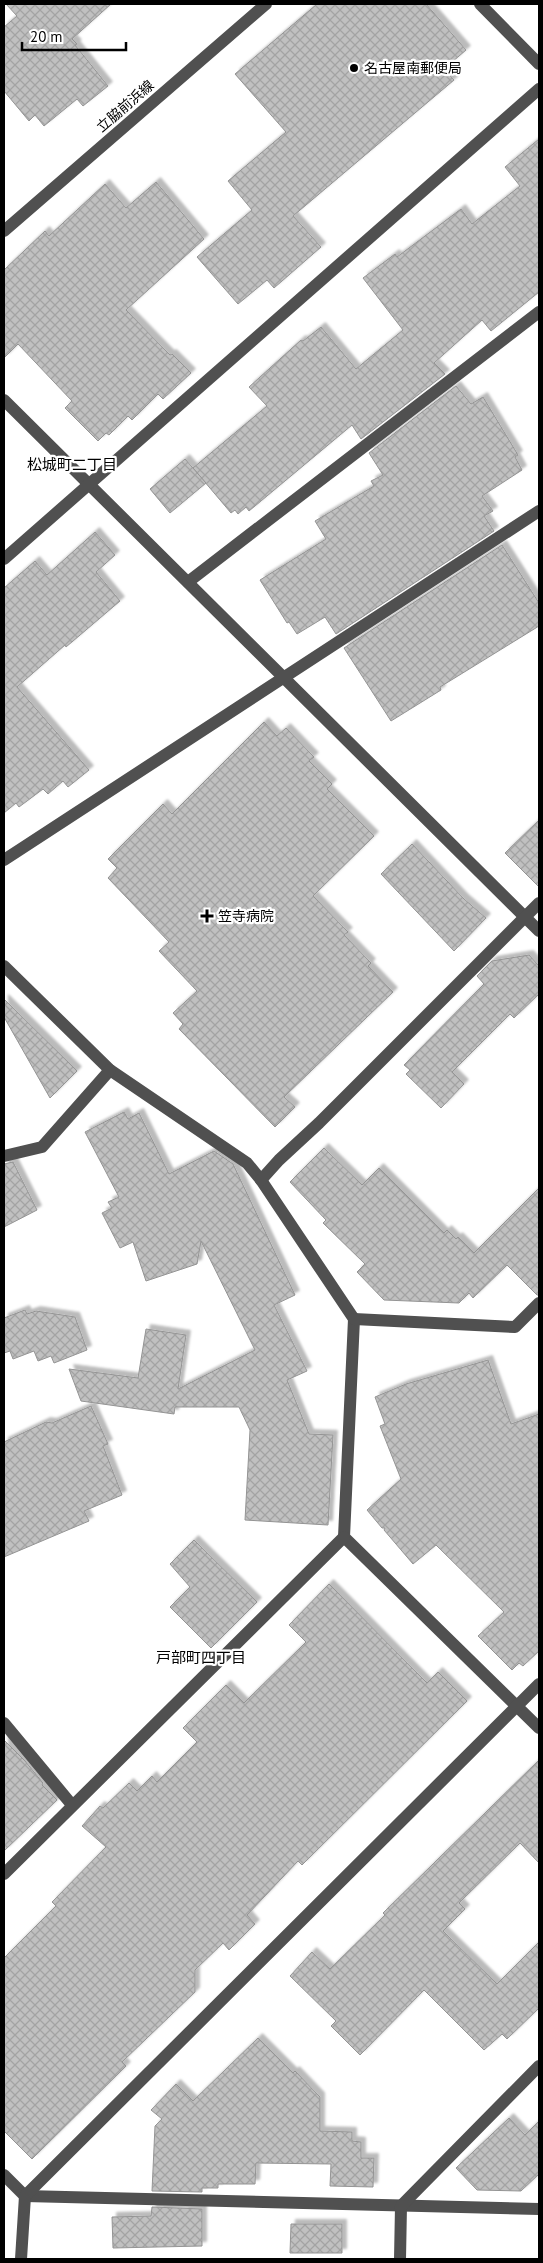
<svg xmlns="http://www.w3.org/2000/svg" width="543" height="2263" viewBox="0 0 543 2263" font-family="'PT Sans','Noto Sans JP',sans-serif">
	<defs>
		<pattern id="building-cross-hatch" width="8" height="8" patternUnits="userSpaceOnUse" patternTransform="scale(1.25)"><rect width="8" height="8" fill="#c0c0c0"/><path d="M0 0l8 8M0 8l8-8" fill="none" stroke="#a3a3a3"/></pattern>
		<filter id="shadow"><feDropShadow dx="4.5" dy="-4.5" stdDeviation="1" flood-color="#0004"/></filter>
	</defs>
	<rect width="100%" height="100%" fill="#fff"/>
	<g fill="url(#building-cross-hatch)" stroke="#949494" filter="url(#shadow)">
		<polygon points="6,4 111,4 72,39 77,44 75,45 108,86 83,106 77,99 44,126 35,115 29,121 4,91 4,27 17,16"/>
		<polygon points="317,4 426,4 466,50 444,69 454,80 293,216 321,247 274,288 267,280 238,304 197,257 252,210 228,181 286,132 235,74"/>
		<polygon points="539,139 539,292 491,331 482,320 434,363 445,374 361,439 352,425 249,511 246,507 238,514 235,510 231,513 193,468 267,406 249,387 301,340 303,341 321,327 356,369 403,330 363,278 395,254 397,257 461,209 472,224 520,186 505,167"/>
		<polygon points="156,182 204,239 126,310 170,355 172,354 191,373 163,399 158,394 132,420 128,416 109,435 106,433 98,441 65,408 72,401 18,344 4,358 4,270 45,231 49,236 105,184 126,208"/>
		<polygon points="456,386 471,404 483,397 518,455 515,457 522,470 482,496 493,511 484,516 494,531 336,634 325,617 297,634 289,622 287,623 260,580 326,539 315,521 374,486 371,481 383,475 369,453"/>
		<polygon points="185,459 206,483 170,513 150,489"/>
		<polygon points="95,532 115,555 96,572 120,601 66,647 65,645 17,687 89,770 68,787 63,781 48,794 43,789 19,807 16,803 4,813 4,588 35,561 47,575"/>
		<polygon points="502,545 539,603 539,626 440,687 441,690 391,721 344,648"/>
		<polygon points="264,722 277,736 286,728 314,757 309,761 332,784 327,789 374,836 313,896 348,932 344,935 371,963 368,966 393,992 284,1097 295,1107 275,1127 179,1029 183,1024 173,1013 197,991 159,951 169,942 108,878 117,868 108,859 163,804 172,814"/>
		<polygon points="539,820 539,887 505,853"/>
		<polygon points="412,844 464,899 486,918 454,951 381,874"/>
		<polygon points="529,955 539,966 539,994 514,1018 510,1014 452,1072 464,1084 441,1108 406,1074 410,1070 404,1065 484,984 477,976 492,961"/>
		<polygon points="4,999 77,1071 50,1098 4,1017"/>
		<polygon points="124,1112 128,1119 139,1113 169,1174 214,1151 233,1164 295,1295 274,1305 307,1371 287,1380 309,1434 333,1435 328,1525 245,1520 250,1430 239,1407 175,1407 174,1414 81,1401 69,1369 138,1378 146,1329 186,1335 178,1389 255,1350 201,1241 197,1264 146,1281 133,1242 120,1248 102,1213 112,1208 108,1202 119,1197 85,1132"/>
		<polygon points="324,1148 362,1185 379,1168 444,1233 447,1230 456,1239 458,1237 474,1253 539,1188 539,1295 537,1295 507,1265 473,1298 469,1293 459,1303 384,1300 357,1272 365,1264 323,1223 326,1220 290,1182"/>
		<polygon points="13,1162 37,1210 4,1227 4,1164"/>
		<polygon points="25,1310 27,1314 36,1311 75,1317 87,1350 54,1363 51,1356 38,1361 34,1351 13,1359 10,1351 4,1353 4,1318"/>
		<polygon points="488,1360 511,1424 539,1414 539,1651 523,1666 519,1663 512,1670 478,1636 504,1612 436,1545 413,1564 384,1530 385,1528 382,1528 367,1510 401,1479 380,1426 385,1424 375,1397 406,1384"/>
		<polygon points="91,1406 108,1444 103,1446 122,1495 84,1511 89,1521 4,1557 4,1442 46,1422 52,1423"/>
		<polygon points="194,1540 257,1602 211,1648 170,1607 190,1587 170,1564"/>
		<polygon points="329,1584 427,1683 438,1672 467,1701 302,1865 298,1861 247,1915 255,1924 229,1950 223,1943 195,1970 195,1992 122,2062 126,2066 32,2159 4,2131 4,1958 56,1906 52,1902 106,1847 82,1826 100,1806 103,1808 129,1783 137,1791 152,1776 157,1782 197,1742 183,1728 226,1685 244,1703 306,1642 289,1625"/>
		<polygon points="4,1740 25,1761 43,1783 42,1785 57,1800 4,1851"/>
		<polygon points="539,1760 539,1863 520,1843 459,1903 465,1909 443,1931 497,1984 539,1942 539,2008 507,2039 502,2034 484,2050 424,1990 360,2055 331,2026 336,2021 290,1976 312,1952 330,1969 385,1915 383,1913"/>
		<polygon points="258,2038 293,2073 295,2071 320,2097 320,2131 352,2132 352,2141 361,2142 361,2158 374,2158 373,2187 330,2186 331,2164 256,2163 255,2184 218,2184 218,2188 202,2188 202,2192 152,2191 155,2126 162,2119 151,2110 176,2084 193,2101"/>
		<polygon points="509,2118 525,2135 539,2121 539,2174 521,2191 477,2190 456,2168"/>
		<polygon points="152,2207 202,2209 202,2246 113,2248 112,2217 151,2216"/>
		<polygon points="291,2224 342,2224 342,2253 290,2253"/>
	</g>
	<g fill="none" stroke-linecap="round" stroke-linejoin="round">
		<g stroke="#505050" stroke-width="12">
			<polyline points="480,4 539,64"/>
			<polyline points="4,231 266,4"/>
			<polyline points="4,400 539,931"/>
			<polyline points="4,559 539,89"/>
			<polyline points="188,582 539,312"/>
			<polyline points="4,860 539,511"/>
			<polyline points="4,966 110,1070 247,1163 261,1180 354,1319 344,1537 539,1728"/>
			<polyline points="4,1156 42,1147 110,1070"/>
			<polyline points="261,1180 279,1160 319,1123 539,903"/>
			<polyline points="354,1319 515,1327 539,1303"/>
			<polyline points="4,1723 72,1805"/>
			<polyline points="4,1874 344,1537"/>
			<polyline points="4,2175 25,2196 539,2209"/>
			<polyline points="21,2259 25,2196 539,1684"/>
			<polyline points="400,2259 401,2206 539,2066"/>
		</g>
	</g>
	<g fill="#000" stroke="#fff" stroke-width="2">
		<circle cx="354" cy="68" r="5"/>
		<path d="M204.5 908.5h5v5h5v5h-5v5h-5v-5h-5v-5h5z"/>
	</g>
	<g text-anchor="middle" stroke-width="4.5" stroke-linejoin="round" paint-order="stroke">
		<g font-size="14" fill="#000" stroke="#fff" text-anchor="start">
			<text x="364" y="73">名古屋南郵便局</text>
			<text x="218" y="921">笠寺病院</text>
		</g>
		<g font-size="14" fill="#000" stroke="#fff">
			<text transform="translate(125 106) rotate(-41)" y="5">立脇前浜線</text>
		</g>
		<g font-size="15" fill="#000" stroke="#fff">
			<text x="72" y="470">松城町二丁目</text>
			<text x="201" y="1663">戸部町四丁目</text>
		</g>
	</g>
	<rect width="543" height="2263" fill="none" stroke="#000000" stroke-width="10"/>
	<path d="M22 42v8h104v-8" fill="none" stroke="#000000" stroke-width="2.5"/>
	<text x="30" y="42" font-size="15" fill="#000000" stroke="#ffffff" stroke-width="4" paint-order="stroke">20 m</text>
</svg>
